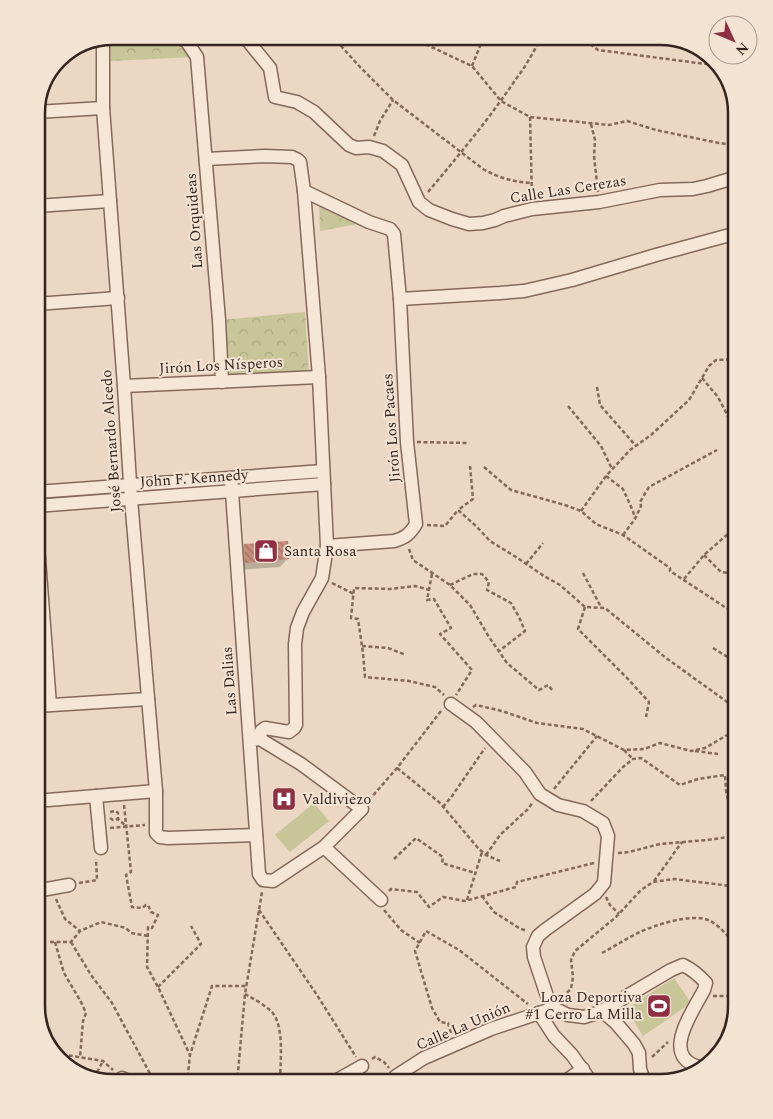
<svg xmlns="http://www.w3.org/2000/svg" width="773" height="1119" viewBox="0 0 773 1119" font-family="Spectral,serif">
	<defs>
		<pattern id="forest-crowns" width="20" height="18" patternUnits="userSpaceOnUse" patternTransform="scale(1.25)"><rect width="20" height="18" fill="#c8c598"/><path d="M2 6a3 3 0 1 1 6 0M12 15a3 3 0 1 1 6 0" fill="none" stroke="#aca983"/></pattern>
		<pattern id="building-back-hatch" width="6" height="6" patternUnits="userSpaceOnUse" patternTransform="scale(1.25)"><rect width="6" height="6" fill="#c78c7b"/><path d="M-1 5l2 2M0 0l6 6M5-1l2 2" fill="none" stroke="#a27264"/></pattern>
	</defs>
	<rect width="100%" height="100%" fill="#ebd7c3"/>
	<g fill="url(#forest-crowns)">
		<polygon points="113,36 166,36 194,57 111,61 110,37"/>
		<polygon points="319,198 369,222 320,231"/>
		<polygon points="305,312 309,375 227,380 221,320"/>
	</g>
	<g fill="#c8c598">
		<polygon points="314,803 329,821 290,852 275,835"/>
		<polygon points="674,978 691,1003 643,1036 626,1009"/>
	</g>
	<polygon fill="#0003" points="244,545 288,558 280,567 237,570 236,554"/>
	<polygon fill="url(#building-back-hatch)" points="288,541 289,559 245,563 244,544"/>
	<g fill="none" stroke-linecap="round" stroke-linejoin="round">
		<defs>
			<g id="minor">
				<polyline points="178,36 187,42 197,57 219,320 222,382"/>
				<polyline points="244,36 270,68 275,97 297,102 314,112 349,145 356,148 369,147 383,151 402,165 419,202 429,210 452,219 469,224 483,223 495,220 504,216 532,209 599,202 660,190 693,189 707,186 737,177"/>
				<polyline points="103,40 103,108 124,386 131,499 156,791 156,833 160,837 168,838 256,835"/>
				<polyline points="36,112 103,108"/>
				<polyline points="206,159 264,156 292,157 298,160 300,162 304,191 319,377 327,546 322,578 303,612 297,628 295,644 296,725 294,728 289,732 265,728 261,731 260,739"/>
				<path d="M304,191L369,222L390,229L394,234L400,299L407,442L416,524C410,534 405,538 394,541L327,546"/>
				<polyline points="36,206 110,201"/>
				<polyline points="400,299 500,293 524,291 572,280 656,255 737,233"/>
				<polyline points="36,304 118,298"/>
				<polyline points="124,386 319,377"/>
				<polyline points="231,478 259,874 263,880 273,881 324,847 362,809 301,764 260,739 250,740"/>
				<polyline points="36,492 323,471"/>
				<polyline points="36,506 324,484"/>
				<polyline points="36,519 50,705"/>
				<path d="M451,704L476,722L525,772L540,794L558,805L583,811L603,823L608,836L604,883L595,894L545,930L538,936L533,947L534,957L547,996L554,1008L568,1015L584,1017L600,1012L671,970L683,965C693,970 699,975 706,983L704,990C692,1013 658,1059 703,1068"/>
				<polyline points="36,706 148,699"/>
				<polyline points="96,796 101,848"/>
				<polyline points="36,801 156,791"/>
				<polyline points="324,847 381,900"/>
				<polyline points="36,891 69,885"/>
				<polyline points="602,1011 616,1023 634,1044 639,1053 640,1069 645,1083"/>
				<polyline points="539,1013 554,1036 572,1055 592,1083"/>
				<polyline points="122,1078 132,1083"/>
				<polyline points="332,1083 362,1066"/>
				<polyline points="390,1083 396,1076 424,1058 491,1029 554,1008"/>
				<polyline points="563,1083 583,1069"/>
			</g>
		</defs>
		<use href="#minor" stroke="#84695b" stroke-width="15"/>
		<g stroke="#84695b" stroke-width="2.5" stroke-dasharray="4 2.5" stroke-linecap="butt">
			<path d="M332,36L360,67L393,100L483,169C499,178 514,182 532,183"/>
			<polyline points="408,36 472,66 501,101 530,117 609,125 627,121 656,130 714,142 737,146"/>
			<polyline points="580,36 598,50 698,63 716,65"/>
			<polyline points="421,43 427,36"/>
			<polyline points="472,66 484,36"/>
			<polyline points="530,117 532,198"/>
			<polyline points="591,124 595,140 594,156 598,192"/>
			<polyline points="374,136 380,121 393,100"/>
			<path d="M428,192C459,155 489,119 516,79C526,66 534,51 542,36"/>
			<polyline points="702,378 718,397 731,422 737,437"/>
			<polyline points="597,387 600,405 636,446"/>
			<polyline points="568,406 601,446 612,469"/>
			<polyline points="417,442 468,443"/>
			<polyline points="470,466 473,499 458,510 476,526 490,541 516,557 544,576 560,585 585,607 605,608 666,658 737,709"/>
			<polyline points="484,467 511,490 565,505 581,511 596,524 623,535 670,568 670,571 737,615"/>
			<polyline points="606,476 623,489 633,511 635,519"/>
			<polyline points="581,511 606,476 630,450 651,435 689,400 709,366 716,360 737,359"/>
			<polyline points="427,525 445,526 458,510"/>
			<polyline points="623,535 635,519 641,506 640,502 649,487 717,450"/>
			<polyline points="409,549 413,560 450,585 470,605 489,637 507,663 539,690 548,685 553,691"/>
			<polyline points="704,555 721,572 737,574"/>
			<polyline points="526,564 543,543"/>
			<polyline points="583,573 601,607"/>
			<polyline points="432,574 427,600 434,599 451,628 440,634 472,670 456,695"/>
			<polyline points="684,579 704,555 737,526"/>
			<polyline points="332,583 354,594"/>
			<polyline points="450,585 473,574 482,574 489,582 487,590 511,603 519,617 525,631 499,651"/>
			<polyline points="430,590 415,586 390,589 354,588 351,618 358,619 363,653 365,677 409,681 435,687 444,695"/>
			<polyline points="585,607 578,629 628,679 649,702 646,717"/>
			<polyline points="362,646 388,648 406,655"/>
			<polyline points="713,648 737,663"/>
			<polyline points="473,707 476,705 502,711 537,723 583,729 624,750 644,749 660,743 691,751 705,748 729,734 737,727"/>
			<polyline points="624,750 633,759"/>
			<polyline points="695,751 718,754"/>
			<polyline points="397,768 440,803 478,848 486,855 500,861"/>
			<polyline points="554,789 597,736"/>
			<polyline points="369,800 397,768 441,711"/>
			<polyline points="591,801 623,767 633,759 641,758 680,785 698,779 725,775 726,791 736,836"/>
			<polyline points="729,804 737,797"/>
			<polyline points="124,805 131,872 126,875 132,907 142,908 146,905 148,905 151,912 158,915 152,928 148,927 147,967 158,987 190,1055"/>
			<polyline points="443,807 452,796 485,748"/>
			<polyline points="110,812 116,811 118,813 118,819"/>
			<polyline points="110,818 113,820 118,819 126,826"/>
			<polyline points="110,828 145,825"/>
			<polyline points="618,853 629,852 660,844 707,840 736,836"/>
			<polyline points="486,855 500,835 528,809 533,802"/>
			<polyline points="394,859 416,838 443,857 442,863 475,873"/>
			<polyline points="654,881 682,842"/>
			<polyline points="79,883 97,880 96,859"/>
			<polyline points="389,891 391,889 417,892 429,907 443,897 465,901 516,887 517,882 594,863"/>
			<polyline points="482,896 494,912 519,928 527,931"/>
			<polyline points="606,897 610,905 619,914"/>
			<polyline points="56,899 65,919 80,931"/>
			<polyline points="467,900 482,852"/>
			<polyline points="259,910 317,995 356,1057"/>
			<polyline points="384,910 401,930 420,943"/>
			<polyline points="50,942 71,942 80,931 101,922 126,928 131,933 148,936"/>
			<polyline points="55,942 64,973 81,1002 86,1013 83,1021 80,1057"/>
			<polyline points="71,942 91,975 112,1003 155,1083"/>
			<path d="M602,953C615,946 627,938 640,932C655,925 692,913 708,920C720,925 728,937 737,946"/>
			<polyline points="158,987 201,944 191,926"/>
			<path d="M245,994C254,999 265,1005 272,1012C285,1027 280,1064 280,1083"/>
			<polyline points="713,996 737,996"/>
			<polyline points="562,997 571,989 573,977 571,960 575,951 616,917 641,890 653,882 674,879 731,886 737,889"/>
			<polyline points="451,1033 448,1023 440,1022 432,1008 415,951 426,931 459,950 528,1004"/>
			<polyline points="56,1055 60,1054 103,1061 113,1070"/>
			<polyline points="707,1056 715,1055"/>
			<polyline points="652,1057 668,1042"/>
			<polyline points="372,1059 375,1057 384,1062 389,1068"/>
			<polyline points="94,1078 103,1061"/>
			<polyline points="187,1083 190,1055 212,986 247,986"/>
			<polyline points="237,1083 245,994 262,892"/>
			<polyline points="489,1083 490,1082"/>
		</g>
		<use href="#minor" stroke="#f6e6d5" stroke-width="12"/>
	</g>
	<defs>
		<symbol id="shop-square" viewBox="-11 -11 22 22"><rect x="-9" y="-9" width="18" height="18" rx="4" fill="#8f2f42" stroke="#f3e3d2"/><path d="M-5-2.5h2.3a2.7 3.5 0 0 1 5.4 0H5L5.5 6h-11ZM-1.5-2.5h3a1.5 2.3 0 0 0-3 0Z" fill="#fff"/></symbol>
		<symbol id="hospital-square" viewBox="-11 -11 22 22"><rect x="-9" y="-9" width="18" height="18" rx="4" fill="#8f2f42" stroke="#f3e3d2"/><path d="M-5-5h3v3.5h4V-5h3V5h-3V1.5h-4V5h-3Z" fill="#fff"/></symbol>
		<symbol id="stadium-square" viewBox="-11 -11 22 22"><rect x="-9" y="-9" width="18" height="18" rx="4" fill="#8f2f42" stroke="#f3e3d2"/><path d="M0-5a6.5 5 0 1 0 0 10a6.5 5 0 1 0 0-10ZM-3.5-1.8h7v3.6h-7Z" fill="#fff"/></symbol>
	</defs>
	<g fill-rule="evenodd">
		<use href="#shop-square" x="252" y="537" width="28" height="28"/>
		<use href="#hospital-square" x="270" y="785" width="28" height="28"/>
		<use href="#stadium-square" x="645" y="992" width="28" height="28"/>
	</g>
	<g text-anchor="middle" stroke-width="4" stroke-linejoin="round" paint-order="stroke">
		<g font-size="15" fill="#35251e" stroke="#f3e3d2">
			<text transform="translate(568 189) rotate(-9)" y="5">Calle Las Cerezas</text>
			<text transform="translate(194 221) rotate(-94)" y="5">Las Orquideas</text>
			<text transform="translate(221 365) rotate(-3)" y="5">Jirón Los Nísperos</text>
			<text transform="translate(391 428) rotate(-94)" y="5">Jirón Los Pacaes</text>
			<text transform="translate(111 441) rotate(-94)" y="5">José Bernardo Alcedo</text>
			<text transform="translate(194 478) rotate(-4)" y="5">John F. Kennedy</text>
			<text transform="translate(229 681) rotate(-94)" y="5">Las Dalias</text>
			<text transform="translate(463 1026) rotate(-23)" y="5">Calle La Unión</text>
		</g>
		<g font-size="15" fill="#35251e" stroke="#f3e3d2" text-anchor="start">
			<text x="284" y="556">Santa Rosa</text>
			<text x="302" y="804">Valdiviezo</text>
			<text x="642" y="1002" text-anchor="end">Loza Deportiva<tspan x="642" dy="17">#1 Cerro La Milla</tspan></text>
		</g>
	</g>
	<path d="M0 0H773V1119H0ZM113 45H660A68 68 0 0 1 728 113V1006A68 68 0 0 1 660 1074H113A68 68 0 0 1 45 1006V113A68 68 0 0 1 113 45Z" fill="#f3e3d2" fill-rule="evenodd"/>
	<path fill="none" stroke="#35251e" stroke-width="2.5" d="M113 45H660A68 68 0 0 1 728 113V1006A68 68 0 0 1 660 1074H113A68 68 0 0 1 45 1006V113A68 68 0 0 1 113 45Z"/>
	<g transform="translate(733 40) rotate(134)"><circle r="24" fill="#f3e3d2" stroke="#a7978a"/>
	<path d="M0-4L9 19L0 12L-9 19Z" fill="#8f2f42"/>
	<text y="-8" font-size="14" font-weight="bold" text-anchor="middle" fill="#35251e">N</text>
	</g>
</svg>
